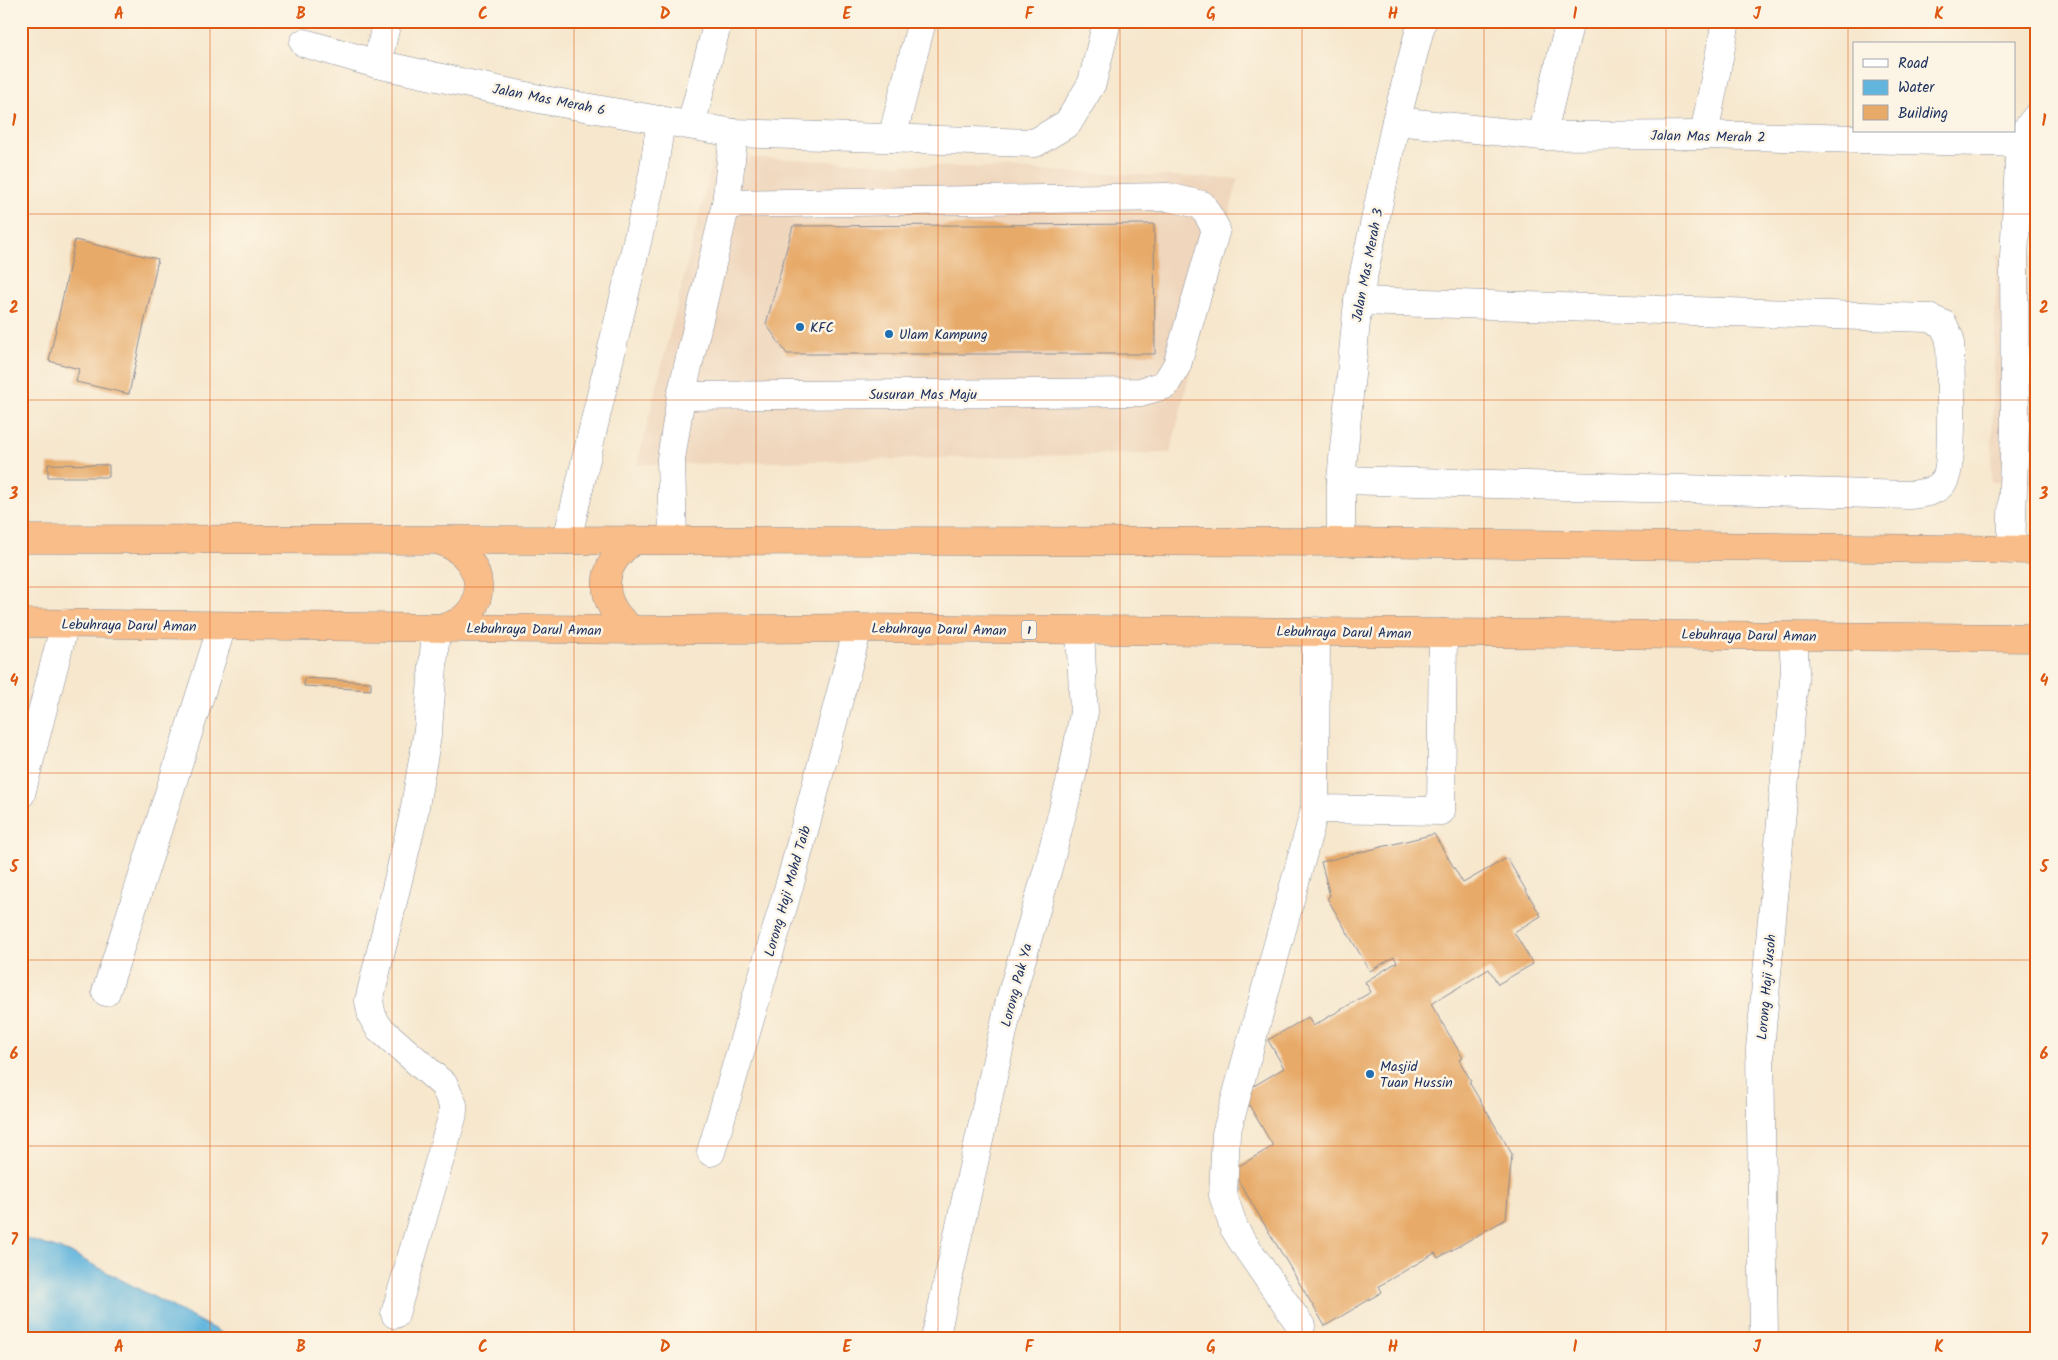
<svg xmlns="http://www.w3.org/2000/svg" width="2058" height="1360" viewBox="0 0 2058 1360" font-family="Kalam,sans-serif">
	<rect width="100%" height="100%" fill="#fcf5e5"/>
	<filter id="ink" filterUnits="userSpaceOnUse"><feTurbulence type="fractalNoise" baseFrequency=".02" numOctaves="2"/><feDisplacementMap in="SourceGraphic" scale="10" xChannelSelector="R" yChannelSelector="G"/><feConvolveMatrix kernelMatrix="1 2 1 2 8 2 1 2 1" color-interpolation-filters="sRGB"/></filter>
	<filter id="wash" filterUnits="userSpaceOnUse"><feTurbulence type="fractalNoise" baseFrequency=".0096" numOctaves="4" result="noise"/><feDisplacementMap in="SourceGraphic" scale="20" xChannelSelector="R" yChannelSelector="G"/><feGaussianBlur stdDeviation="1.12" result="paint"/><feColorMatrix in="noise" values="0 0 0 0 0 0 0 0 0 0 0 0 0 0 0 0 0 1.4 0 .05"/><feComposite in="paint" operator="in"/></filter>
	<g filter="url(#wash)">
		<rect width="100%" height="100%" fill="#f6e7cd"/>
		<g fill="#efd6bc">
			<polygon points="714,156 1238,179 1170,453 637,465"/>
			<polygon points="1997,254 2037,255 2037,483 1991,482"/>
		</g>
		<polygon fill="#62b5dd" stroke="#3e729e" points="21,1237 69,1252 233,1339 43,1339 21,1325"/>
		<g id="blocks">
			<g fill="#e7aa69">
				<polygon points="1154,224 1155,354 787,354 766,324 793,226"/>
				<polygon points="75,240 158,259 129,394 76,382 79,369 49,361"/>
				<polygon points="48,464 109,465 109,477 48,477"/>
				<polygon points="304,678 371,682 371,690 304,686"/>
				<polygon points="1434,834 1463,883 1507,858 1541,916 1514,932 1533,964 1498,984 1489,969 1431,1004 1463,1058 1459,1060 1471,1081 1469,1082 1512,1154 1506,1219 1438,1258 1435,1253 1379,1286 1382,1292 1325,1326 1232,1170 1273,1146 1242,1093 1284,1068 1268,1040 1308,1017 1313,1026 1371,992 1365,982 1397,962 1394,957 1370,971 1327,898 1330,896 1321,862"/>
			</g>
		</g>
	</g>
	<g filter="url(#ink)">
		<use href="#blocks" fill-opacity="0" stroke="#888b96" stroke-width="1"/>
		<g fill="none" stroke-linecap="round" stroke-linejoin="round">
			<defs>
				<g id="minor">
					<polyline points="304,43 377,64 544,100 734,133 1035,143 1068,123 1092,83 1107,21"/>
					<polyline points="377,64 387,21"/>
					<polyline points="1396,121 1542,136 1704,135 2020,143"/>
					<polyline points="691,125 718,21"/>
					<polyline points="1704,135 1726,21"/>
					<polyline points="1542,136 1570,21"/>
					<polyline points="892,138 922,21"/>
					<polyline points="681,396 1140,392 1165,385 1177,365 1216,229 1202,205 1168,197 726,204"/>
					<path d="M1341,480L1910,495C1923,493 1936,493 1944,481C1955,466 1950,363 1950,339L1943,324L1929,318L1358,301"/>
					<polyline points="567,540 653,174 661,120"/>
					<polyline points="673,540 671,459 681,396 726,204 734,133"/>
					<polyline points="1341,542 1341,480 1358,301 1396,121 1422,21"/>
					<polyline points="2011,550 2015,425 2014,257 2020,143 2025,131 2037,116"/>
					<polyline points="1316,631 1315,809 1441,811 1443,633"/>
					<polyline points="21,794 65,623"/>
					<polyline points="106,992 222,626"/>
					<polyline points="711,1152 792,876 858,628"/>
					<polyline points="395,1314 453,1114 453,1105 444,1085 379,1028 372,1016 369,1001 413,818 428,730 436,628"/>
					<polyline points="1301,1326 1242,1241 1234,1228 1223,1195 1226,1134 1315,809"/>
					<polyline points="935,1339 1010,1000 1048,868 1073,771 1084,712 1080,631"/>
					<polyline points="1764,1339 1760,1049 1795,670 1793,636"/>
				</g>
				<g id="highway">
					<polyline points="21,539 1341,542 2037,550"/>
					<path d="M440,541C487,556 494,615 443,628"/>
					<polyline points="21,623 633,630 858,628 2037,638"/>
					<path d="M633,630C598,604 597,567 633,541"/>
				</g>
			</defs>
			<use href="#minor" stroke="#888b96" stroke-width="29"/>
			<use href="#highway" stroke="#888b96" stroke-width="29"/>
			<use href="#minor" stroke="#fff" stroke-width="28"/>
			<use href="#highway" stroke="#f8bd89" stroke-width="28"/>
		</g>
	</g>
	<path fill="none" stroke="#de5710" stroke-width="1" stroke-opacity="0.55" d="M210,21V1339M392,21V1339M574,21V1339M756,21V1339M938,21V1339M1120,21V1339M1302,21V1339M1484,21V1339M1666,21V1339M1848,21V1339M21,214H2037M21,400H2037M21,587H2037M21,773H2037M21,960H2037M21,1146H2037"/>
	<g fill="#1f6fb2" stroke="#fcf5e5" stroke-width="2">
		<circle cx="800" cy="327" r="5"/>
		<circle cx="889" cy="334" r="5"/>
		<circle cx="1370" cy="1074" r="5"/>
	</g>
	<g text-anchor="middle" stroke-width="5" stroke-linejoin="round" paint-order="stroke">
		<rect fill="#fcf5e5" stroke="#5e6a86" stroke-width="1" x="1021.5" y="620.5" width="15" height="19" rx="4"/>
		<g font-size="12" font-weight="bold" fill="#1b2f5e">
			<text x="1029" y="634">1</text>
		</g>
		<g font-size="14" fill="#1b2f5e" stroke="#fcf5e5">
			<text transform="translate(549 99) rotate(11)" y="5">Jalan Mas Merah 6</text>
			<text transform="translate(1708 136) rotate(1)" y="5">Jalan Mas Merah 2</text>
			<text transform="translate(1367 265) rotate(-79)" y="5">Jalan Mas Merah 3</text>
			<text x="923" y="399">Susuran Mas Maju</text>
			<text transform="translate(129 625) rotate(1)" y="5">Lebuhraya Darul Aman</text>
			<text transform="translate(534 629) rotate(1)" y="5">Lebuhraya Darul Aman</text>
			<text transform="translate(939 629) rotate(1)" y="5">Lebuhraya Darul Aman</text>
			<text transform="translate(1344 632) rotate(1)" y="5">Lebuhraya Darul Aman</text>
			<text transform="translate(1749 635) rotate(1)" y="5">Lebuhraya Darul Aman</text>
			<text transform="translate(787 891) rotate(-74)" y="5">Lorong Haji Mohd Taib</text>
			<text transform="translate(1016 985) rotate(-75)" y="5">Lorong Pak Ya</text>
			<text transform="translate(1766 987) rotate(-85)" y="5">Lorong Haji Jusoh</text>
		</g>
		<g font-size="14" fill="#1b2f5e" stroke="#fcf5e5" text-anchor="start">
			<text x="810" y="332">KFC</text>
			<text x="899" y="339">Ulam Kampung</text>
			<text x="1380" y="1071">Masjid<tspan x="1380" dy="16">Tuan Hussin</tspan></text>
		</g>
	</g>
	<rect width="2058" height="1360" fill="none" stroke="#fcf5e5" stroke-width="55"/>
	<rect x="1853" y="42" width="162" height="90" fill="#fcf5e5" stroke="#a2a6af"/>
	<rect x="1863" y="59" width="25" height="8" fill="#ffffff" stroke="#a2a6af"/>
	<text x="1898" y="68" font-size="15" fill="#1b2f5e">Road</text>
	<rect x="1863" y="80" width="25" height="15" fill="#62b5dd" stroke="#a2a6af"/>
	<text x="1898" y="92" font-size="15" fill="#1b2f5e">Water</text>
	<rect x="1863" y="105" width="25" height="15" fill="#e7aa69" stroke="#a2a6af"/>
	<text x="1898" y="118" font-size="15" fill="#1b2f5e">Building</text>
	<rect x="28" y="28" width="2002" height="1304" fill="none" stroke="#de5710" stroke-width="2"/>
	<g font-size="16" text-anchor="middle" font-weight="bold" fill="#de5710">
		<text x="119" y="19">A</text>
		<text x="301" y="19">B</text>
		<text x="483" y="19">C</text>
		<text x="665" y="19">D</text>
		<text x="847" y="19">E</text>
		<text x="1029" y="19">F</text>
		<text x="1211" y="19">G</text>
		<text x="1393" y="19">H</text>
		<text x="1575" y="19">I</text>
		<text x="1757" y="19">J</text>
		<text x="1939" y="19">K</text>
		<text x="14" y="126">1</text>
		<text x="2044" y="126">1</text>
		<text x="14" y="313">2</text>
		<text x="2044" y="313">2</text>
		<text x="14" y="499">3</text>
		<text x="2044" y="499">3</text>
		<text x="14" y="686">4</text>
		<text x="2044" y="686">4</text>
		<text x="14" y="872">5</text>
		<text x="2044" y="872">5</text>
		<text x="14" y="1059">6</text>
		<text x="2044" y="1059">6</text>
		<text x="14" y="1245">7</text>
		<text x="2044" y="1245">7</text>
		<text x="119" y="1352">A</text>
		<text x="301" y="1352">B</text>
		<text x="483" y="1352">C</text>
		<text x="665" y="1352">D</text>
		<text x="847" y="1352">E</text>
		<text x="1029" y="1352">F</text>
		<text x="1211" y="1352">G</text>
		<text x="1393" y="1352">H</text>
		<text x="1575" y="1352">I</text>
		<text x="1757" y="1352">J</text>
		<text x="1939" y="1352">K</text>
	</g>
</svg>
